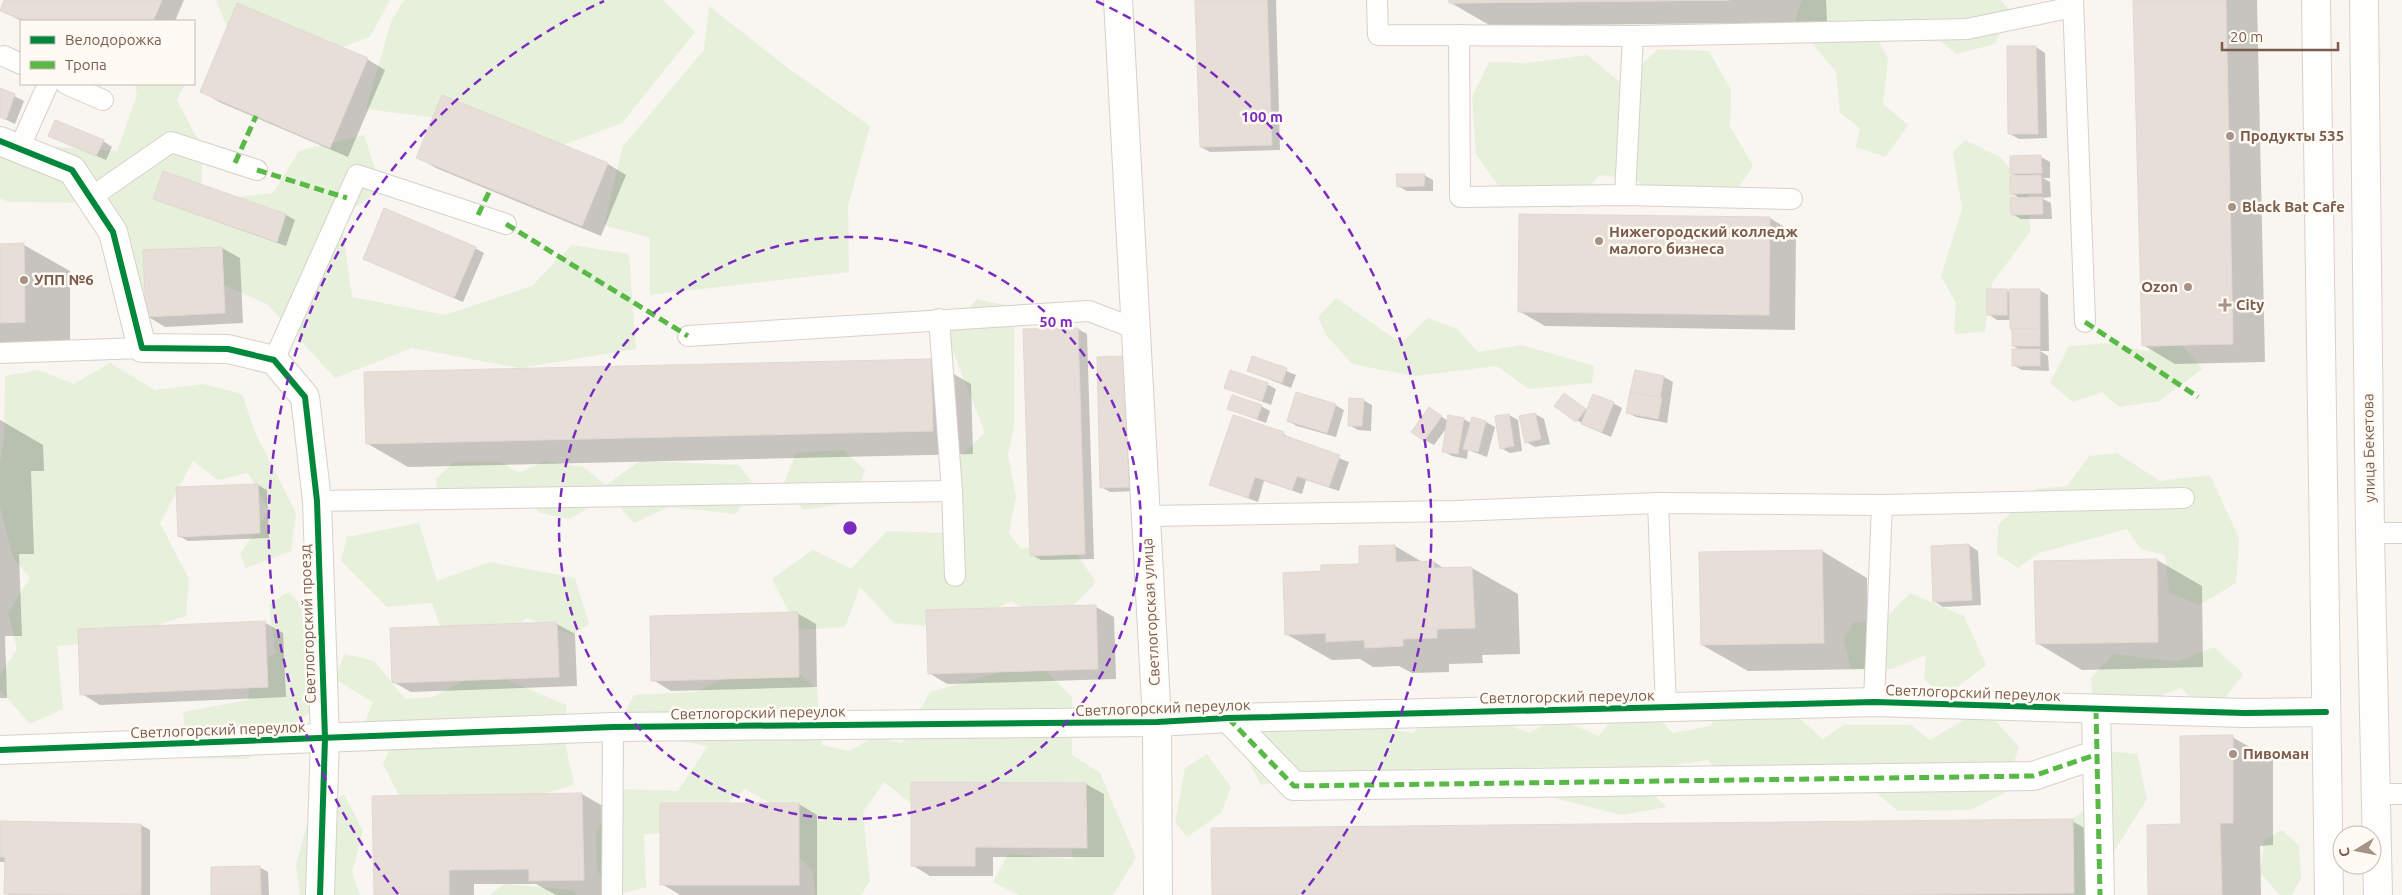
<svg xmlns="http://www.w3.org/2000/svg" width="2402" height="895" viewBox="0 0 2402 895" font-family="Ubuntu,sans-serif">
	<rect width="100%" height="100%" fill="#f9f5f0"/>
	<g fill="#e7f0db">
		<polygon points="216,0 390,0 370,37 288,67 236,49"/>
		<polygon points="404,0 663,0 695,32 622,123 547,151 485,124 366,109 391,22"/>
		<polygon points="1802,0 2001,0 2009,10 1995,44 1957,54 1913,20 1876,36 1888,59 1883,104 1908,125 1885,157 1856,147 1860,128 1840,113 1836,72 1795,22"/>
		<polygon points="709,6 784,65 870,126 848,206 849,272 650,295 650,238 604,225 623,146 704,50"/>
		<polygon points="1658,49 1709,51 1731,90 1730,126 1753,166 1725,207 1663,203 1635,179 1599,175 1572,208 1510,203 1476,154 1472,97 1489,62 1528,63 1587,55 1621,83"/>
		<polygon points="135,84 185,84 177,100 203,150 201,201 273,193 299,151 364,135 382,190 341,216 352,297 445,315 532,286 572,245 629,254 636,349 520,368 412,348 335,378 267,304 184,268 142,292 109,203 8,202 0,198 0,129 27,145 117,151 137,95"/>
		<polygon points="1965,140 2001,158 2027,189 2030,232 1992,283 1985,332 1954,334 1956,303 1941,276 1962,209 1953,152"/>
		<polygon points="1336,298 1401,343 1428,318 1457,329 1478,352 1522,345 1594,366 1592,383 1529,389 1497,366 1414,376 1352,364 1326,335 1318,317"/>
		<polygon points="977,299 1014,307 1014,427 1008,455 1016,496 1009,533 1021,549 1066,539 1096,582 1055,625 1011,601 958,629 894,623 860,587 845,627 798,630 772,579 813,550 851,569 887,531 941,533 965,518 956,460 985,433 946,333"/>
		<polygon points="2179,342 2202,369 2159,401 2119,407 2102,392 2073,402 2050,383 2069,346 2113,343 2145,351"/>
		<polygon points="110,363 155,390 203,384 242,394 255,432 296,513 291,551 246,568 240,554 269,511 248,473 218,480 193,461 160,523 189,579 186,616 105,642 57,646 63,709 30,724 0,690 0,675 17,649 8,613 30,578 13,557 0,506 0,462 4,442 5,376 38,370 74,384"/>
		<polygon points="843,450 865,470 854,502 803,510 783,486 796,453"/>
		<polygon points="2117,453 2160,481 2210,475 2239,538 2236,583 2199,605 2169,592 2165,555 2141,549 2127,529 2039,553 2018,568 1997,554 1998,525 2037,489 2067,486 2089,456"/>
		<polygon points="545,461 583,467 606,485 640,461 739,465 754,485 736,514 669,507 634,523 609,495 570,519 541,513 512,489 468,509 439,509 436,479 454,462 501,462 519,473"/>
		<polygon points="419,523 437,581 490,562 575,578 589,624 573,635 527,618 495,645 447,646 432,603 387,607 341,561 347,537"/>
		<polygon points="288,592 317,619 313,710 247,759 189,758 183,712 248,700 250,675 275,652 269,605"/>
		<polygon points="1910,593 1964,616 1986,665 1944,697 1924,679 1926,655 1892,669 1851,669 1844,640 1853,623 1885,619"/>
		<polygon points="2214,647 2243,674 2218,707 2199,706 2181,688 2136,705 2092,696 2091,678 2114,654 2160,660 2179,661"/>
		<polygon points="775,652 817,689 822,745 849,751 874,737 902,743 930,692 1037,662 1072,697 1072,755 1100,773 1136,858 1113,895 1019,895 993,882 1008,854 1073,859 1065,814 936,823 884,782 863,812 870,881 861,895 815,895 813,872 786,842 791,815 745,789 692,832 644,834 646,887 618,895 597,871 596,832 623,789 678,791 708,746 662,738 623,716 634,695 696,692"/>
		<polygon points="345,654 374,661 405,699 433,697 484,670 566,705 565,742 574,785 468,817 402,802 383,764 392,745 365,722 373,702 334,679"/>
		<polygon points="1724,698 1791,711 1823,739 1844,725 1911,725 1930,740 1984,708 2019,747 2004,793 1970,810 1898,811 1863,781 1729,790 1708,760 1661,767 1645,788 1667,807 1621,815 1554,798 1543,766 1490,780 1416,768 1365,792 1340,769 1261,785 1242,749 1261,709 1413,733 1447,702 1530,733 1556,718 1599,736 1617,714 1648,708 1673,733 1711,726"/>
		<polygon points="2108,751 2137,754 2147,799 2111,856 2115,895 2073,895 2071,819 2091,807"/>
		<polygon points="1207,754 1231,787 1221,813 1187,837 1175,822 1185,768"/>
		<polygon points="344,794 363,831 352,872 360,895 300,895 296,864 310,814"/>
		<polygon points="2282,830 2299,846 2301,878 2292,895 2280,895 2260,873 2264,840"/>
		<polygon points="504,884 573,890 577,895 490,895"/>
	</g>
	<g fill="#0003">
		<polygon points="5,0 184,0 175,21 21,21 1,10"/>
		<polygon points="1196,0 1276,0 1280,150 1210,152 1201,147"/>
		<polygon points="1451,0 1826,0 1827,22 1491,26 1451,3"/>
		<polygon points="2134,0 2257,0 2265,362 2175,364 2143,345"/>
		<polygon points="2036,47 2045,53 2047,138 2019,139 2010,134"/>
		<polygon points="367,59 385,70 348,157 219,102 201,91"/>
		<polygon points="0,89 24,101 15,124 0,117"/>
		<polygon points="443,97 608,164 626,175 601,236 436,168 418,157"/>
		<polygon points="59,140 103,141 112,147 106,160"/>
		<polygon points="2041,157 2050,162 2050,178 2043,178 2050,182 2051,197 2041,198 2051,203 2052,219 2021,219 2012,214 2021,199 2012,193 2019,177 2011,173"/>
		<polygon points="164,173 286,215 295,220 286,246 164,203 155,198"/>
		<polygon points="1424,175 1433,180 1433,191 1407,191 1398,186"/>
		<polygon points="1521,215 1770,218 1796,234 1795,330 1545,326 1519,311"/>
		<polygon points="0,245 24,245 70,271 70,348 0,349"/>
		<polygon points="222,248 240,258 243,323 165,327 147,316"/>
		<polygon points="475,248 484,253 463,302 364,259"/>
		<polygon points="1988,290 2007,290 2011,293 2039,290 2048,295 2049,351 2040,351 2048,356 2049,371 2022,370 2013,365 2021,350 2013,346 2012,320 1997,320 1988,314"/>
		<polygon points="1078,329 1087,334 1094,559 1041,560 1032,555"/>
		<polygon points="1252,357 1296,375 1291,388 1248,371"/>
		<polygon points="1125,358 1137,491 1110,492 1101,487"/>
		<polygon points="931,361 971,384 973,454 408,467 368,444"/>
		<polygon points="1636,371 1664,377 1673,382 1667,423 1636,417 1627,412"/>
		<polygon points="1267,384 1276,389 1271,405 1225,388"/>
		<polygon points="1564,395 1588,410 1613,403 1622,408 1611,437 1586,426 1556,406"/>
		<polygon points="1363,400 1372,405 1371,431 1358,430 1349,425"/>
		<polygon points="1335,405 1344,410 1336,437 1297,426 1288,421"/>
		<polygon points="1261,406 1270,411 1266,423 1228,409"/>
		<polygon points="1429,408 1448,421 1463,419 1471,423 1486,422 1495,427 1487,457 1468,450 1467,459 1452,456 1443,451 1448,426 1434,445 1425,440"/>
		<polygon points="1535,414 1544,419 1550,444 1535,447 1526,442"/>
		<polygon points="1509,415 1518,420 1522,451 1510,453 1501,448"/>
		<polygon points="0,420 43,445 44,471 31,471 34,554 19,554 22,636 5,636 7,698 0,698"/>
		<polygon points="1283,433 1292,440 1349,462 1339,491 1306,480 1302,494 1264,481 1258,502 1211,484"/>
		<polygon points="258,485 267,490 269,538 188,541 179,536"/>
		<polygon points="1969,545 1978,551 1981,605 1943,607 1934,601 1932,547"/>
		<polygon points="1395,546 1424,563 1434,562 1445,569 1472,568 1518,594 1520,654 1482,655 1483,663 1449,664 1449,672 1412,673 1399,666 1373,667 1360,659 1332,660 1286,634 1323,573 1361,565 1360,547"/>
		<polygon points="1822,551 1867,578 1869,669 1748,671 1702,645"/>
		<polygon points="2157,560 2202,586 2203,667 2082,670 2037,643"/>
		<polygon points="1096,607 1114,617 1116,679 947,684 929,673 927,611"/>
		<polygon points="797,613 816,624 817,687 671,691 653,680"/>
		<polygon points="264,622 283,633 286,697 100,705 82,694"/>
		<polygon points="557,624 575,634 577,686 411,692 393,682 392,630"/>
		<polygon points="2232,737 2273,760 2273,845 2260,846 2261,895 2149,895 2182,825"/>
		<polygon points="1086,784 1104,794 1104,857 993,857 993,876 930,876 912,865"/>
		<polygon points="582,794 608,809 610,895 556,895 536,884 474,884 474,895 375,895"/>
		<polygon points="799,804 817,815 817,895 680,895 662,884"/>
		<polygon points="2072,821 2113,844 2113,895 1213,895"/>
		<polygon points="0,822 141,825 150,830 150,895 9,895 6,893 6,862 0,862"/>
		<polygon points="259,867 268,872 269,895 213,895"/>
	</g>
	<g fill="#e6ded7" stroke="#e2d8d2">
		<polygon points="4,0 162,0 153,21 26,21 0,11"/>
		<polygon points="1195,0 1267,0 1272,145 1200,147"/>
		<polygon points="1449,0 1729,0 1449,3"/>
		<polygon points="1449,0 1729,0 1449,3"/>
		<polygon points="2133,0 2226,0 2233,344 2142,346"/>
		<polygon points="237,3 368,58 330,148 200,92"/>
		<polygon points="2007,46 2036,46 2038,134 2008,134"/>
		<polygon points="0,88 15,94 6,120 0,117"/>
		<polygon points="442,95 608,163 582,226 416,158"/>
		<polygon points="55,120 104,140 96,156 48,136"/>
		<polygon points="2041,155 2042,173 2010,174 2010,156"/>
		<polygon points="163,171 286,214 277,242 153,199"/>
		<polygon points="1396,174 1425,174 1424,186 1397,187"/>
		<polygon points="2041,175 2042,193 2010,194 2010,176"/>
		<polygon points="2042,197 2043,214 2011,215 2010,198"/>
		<polygon points="384,208 476,247 454,298 363,259"/>
		<polygon points="1519,214 1770,217 1769,315 1518,312"/>
		<polygon points="24,243 25,322 0,323 0,244"/>
		<polygon points="222,247 225,313 146,317 143,250"/>
		<rect x="1987" y="289" width="20" height="26"/>
		<polygon points="2009,289 2040,289 2040,329 2010,329"/>
		<polygon points="1078,328 1085,554 1030,556 1023,329"/>
		<rect x="2012" y="329" width="28" height="17"/>
		<rect x="2012" y="349" width="28" height="17"/>
		<polygon points="1125,356 1129,487 1100,488 1097,357"/>
		<polygon points="1252,356 1287,368 1282,383 1247,371"/>
		<polygon points="931,359 933,431 366,444 364,372"/>
		<polygon points="1230,370 1268,383 1262,401 1224,388"/>
		<polygon points="1635,370 1664,376 1660,398 1630,392"/>
		<polygon points="1296,392 1336,404 1327,433 1287,421"/>
		<polygon points="1630,392 1662,398 1658,419 1626,413"/>
		<polygon points="1564,393 1586,409 1576,422 1554,406"/>
		<polygon points="1593,394 1614,402 1602,432 1581,424"/>
		<polygon points="1232,395 1262,405 1257,419 1227,409"/>
		<polygon points="1349,398 1364,399 1362,426 1348,426"/>
		<polygon points="1429,407 1442,416 1424,441 1411,432"/>
		<polygon points="1535,413 1541,439 1525,443 1519,416"/>
		<polygon points="1509,414 1514,446 1500,449 1495,416"/>
		<polygon points="1233,415 1284,432 1283,435 1340,455 1329,487 1297,476 1292,490 1255,477 1248,498 1209,485"/>
		<polygon points="1448,415 1464,418 1458,454 1442,452"/>
		<polygon points="1472,417 1486,421 1478,452 1463,449"/>
		<polygon points="258,484 260,533 178,537 176,487"/>
		<polygon points="1969,544 1972,600 1933,602 1931,546"/>
		<polygon points="1395,545 1396,562 1434,561 1434,568 1472,567 1475,628 1437,629 1437,638 1403,639 1403,646 1365,648 1364,640 1326,642 1326,633 1285,635 1283,573 1321,571 1321,565 1359,564 1359,546"/>
		<polygon points="1822,550 1824,643 1701,645 1699,552"/>
		<polygon points="2157,559 2158,642 2036,644 2034,561"/>
		<polygon points="1096,605 1098,669 928,674 926,610"/>
		<polygon points="798,612 799,677 651,681 650,616"/>
		<polygon points="265,621 268,687 80,695 78,629"/>
		<polygon points="557,622 559,677 392,683 390,628"/>
		<polygon points="2233,735 2233,823 2220,823 2222,895 2148,895 2147,825 2181,824 2180,736"/>
		<polygon points="911,782 1086,783 1087,848 975,847 975,866 911,866"/>
		<polygon points="582,793 584,880 529,881 529,869 449,870 449,895 374,895 372,796"/>
		<rect x="660" y="803" width="139" height="82"/>
		<polygon points="2073,819 2074,893 1847,895 1212,895 1211,828"/>
		<polygon points="0,821 141,824 141,895 4,894 5,857 0,857"/>
		<polygon points="260,866 261,895 211,895 211,867"/>
	</g>
	<g fill="none" stroke-linecap="round" stroke-linejoin="round">
		<defs>
			<g id="lane">
				<polyline points="1377,0 1378,35 1633,36 1967,29 2073,7"/>
				<polyline points="2073,0 2085,322"/>
				<polyline points="1459,35 1460,197 1625,195 1792,199"/>
				<polyline points="4,56 21,64"/>
				<polyline points="66,84 103,100"/>
				<polyline points="19,149 48,84"/>
				<polyline points="1625,195 1633,36"/>
				<polyline points="90,198 171,142 257,170"/>
				<polyline points="688,336 1089,311 1136,329"/>
				<polyline points="0,353 142,348"/>
				<polyline points="274,360 357,175 506,224"/>
				<polyline points="952,491 955,576"/>
				<polyline points="317,501 952,491 939,319"/>
				<polyline points="1658,503 1666,707"/>
				<polyline points="1146,516 1455,511 1658,503 1882,505 2184,498"/>
				<polyline points="2370,533 2402,533"/>
				<polyline points="1874,702 1882,505"/>
				<polyline points="2376,794 2402,794"/>
				<polyline points="612,895 613,727"/>
			</g>
			<g id="street">
				<polyline points="1118,0 1157,722 1158,895"/>
				<polyline points="0,141 72,170 113,232 142,348 228,349 274,360 305,397 317,501 325,738 320,895"/>
				<polyline points="2096,709 2100,895"/>
				<polyline points="1228,718 1294,786 2033,776 2095,755"/>
				<polyline points="0,750 613,727 1157,722 1228,718 1874,702 2244,713 2326,712"/>
			</g>
			<g id="secondary">
				<polyline points="2316,0 2329,895"/>
				<polyline points="2364,0 2370,533 2378,895"/>
			</g>
		</defs>
		<use href="#lane" stroke="#d7d1cb" stroke-width="22"/>
		<use href="#street" stroke="#d7d1cb" stroke-width="30"/>
		<use href="#secondary" stroke="#d9d2cb" stroke-width="30"/>
		<use href="#lane" stroke="#fefefd" stroke-width="20"/>
		<use href="#street" stroke="#fefefd" stroke-width="28"/>
		<use href="#secondary" stroke="#fefefd" stroke-width="28"/>
		<g stroke="#58b947" stroke-width="5" stroke-dasharray="10 5" stroke-linecap="butt">
			<polyline points="235,163 256,116"/>
			<polyline points="257,170 347,198"/>
			<polyline points="478,215 491,188"/>
			<polyline points="506,224 688,336"/>
			<polyline points="2085,322 2198,397"/>
			<polyline points="2096,709 2100,895"/>
			<polyline points="1228,718 1294,786 2033,776 2095,755"/>
		</g>
		<defs>
			<g id="cycleway">
				<polyline points="0,141 72,170 113,232 142,348 228,349 274,360 305,397 317,501 325,738 320,895"/>
				<polyline points="0,750 613,727 1157,722 1228,718 1874,702 2244,713 2326,712"/>
			</g>
		</defs>
		<use href="#cycleway" stroke="#fffaf3" stroke-width="9"/>
		<use href="#cycleway" stroke="#00873e" stroke-width="6"/>
	</g>
	<g fill="none" stroke="#7b2cbf" stroke-width="2.5" stroke-dasharray="9 6">
		<circle cx="850" cy="528" r="291"/>
		<path d="M398 894A582 582 0 0 1 604 1M1096 1A582 582 0 0 1 1302 894"/>
	</g>
	<g fill="#a69286" stroke="#fffaf3" stroke-width="2">
		<circle cx="2230" cy="136" r="5"/>
		<circle cx="2232" cy="207" r="5"/>
		<circle cx="1599" cy="241" r="5"/>
		<circle cx="24" cy="280" r="5"/>
		<circle cx="2188" cy="287" r="5"/>
		<path d="M2222.5 297.5h5v5h5v5h-5v5h-5v-5h-5v-5h5z"/>
		<circle cx="2233" cy="754" r="5"/>
	</g>
	<g text-anchor="middle" stroke-width="5" stroke-linejoin="round" paint-order="stroke">
		<g font-size="15" font-weight="bold" fill="#7a5c4d" stroke="#fffaf3" text-anchor="start">
			<text x="2240" y="141">Продукты 535</text>
			<text x="2242" y="212">Black Bat Cafe</text>
			<text x="1609" y="237">Нижегородский колледж<tspan x="1609" dy="17">малого бизнеса</tspan></text>
			<text x="34" y="285">УПП №6</text>
			<text x="2178" y="292" text-anchor="end">Ozon</text>
			<text x="2236" y="310">City</text>
			<text x="2243" y="759">Пивоман</text>
		</g>
		<g font-size="15" fill="#7a5c4d" stroke="#fffaf3">
			<text transform="translate(2369 448) rotate(-91)" y="5">улица Бекетова</text>
			<text transform="translate(1151 612) rotate(-93)" y="5">Светлогорская улица</text>
			<text transform="translate(308 624) rotate(-92)" y="5">Светлогорский проезд</text>
			<text transform="translate(1973 693) rotate(2)" y="5">Светлогорский переулок</text>
			<text transform="translate(1567 697) rotate(-1)" y="5">Светлогорский переулок</text>
			<text transform="translate(1163 708) rotate(-2)" y="5">Светлогорский переулок</text>
			<text transform="translate(758 713) rotate(-1)" y="5">Светлогорский переулок</text>
			<text transform="translate(218 730) rotate(-2)" y="5">Светлогорский переулок</text>
		</g>
	</g>
	<circle cx="850" cy="528" r="8" fill="#7b2cbf" stroke="#fffaf3" stroke-width="2.5"/>
	<g font-size="15" text-anchor="middle" font-weight="bold" fill="#7b2cbf" stroke="#fffaf3" stroke-width="5" stroke-linejoin="round" paint-order="stroke">
		<text x="1262" y="122">100 m</text>
		<text x="1056" y="327">50 m</text>
	</g>
	<rect x="20" y="20" width="175" height="65" fill="#fffaf3" stroke="#cabbb1"/>
	<rect x="30" y="36" width="25" height="8" fill="#00873e" stroke="#cabbb1"/>
	<text x="65" y="45" font-size="15" fill="#7a5c4d">Велодорожка</text>
	<rect x="30" y="61" width="25" height="8" fill="#58b947" stroke="#cabbb1"/>
	<text x="65" y="70" font-size="15" fill="#7a5c4d">Тропа</text>
	<g transform="translate(2357 850) rotate(260)"><circle r="24" fill="#fffaf3" stroke="#cabbb1"/>
	<path d="M0-4L9 19L0 12L-9 19Z" fill="#a69286"/>
	<text y="-8" font-size="14" font-weight="bold" text-anchor="middle" fill="#7a5c4d">С</text>
	</g>
	<path d="M2222 42v8h116v-8" fill="none" stroke="#7a5c4d" stroke-width="2.5"/>
	<text x="2230" y="42" font-size="15" fill="#7a5c4d" stroke="#fffaf3" stroke-width="4" paint-order="stroke">20 m</text>
</svg>
